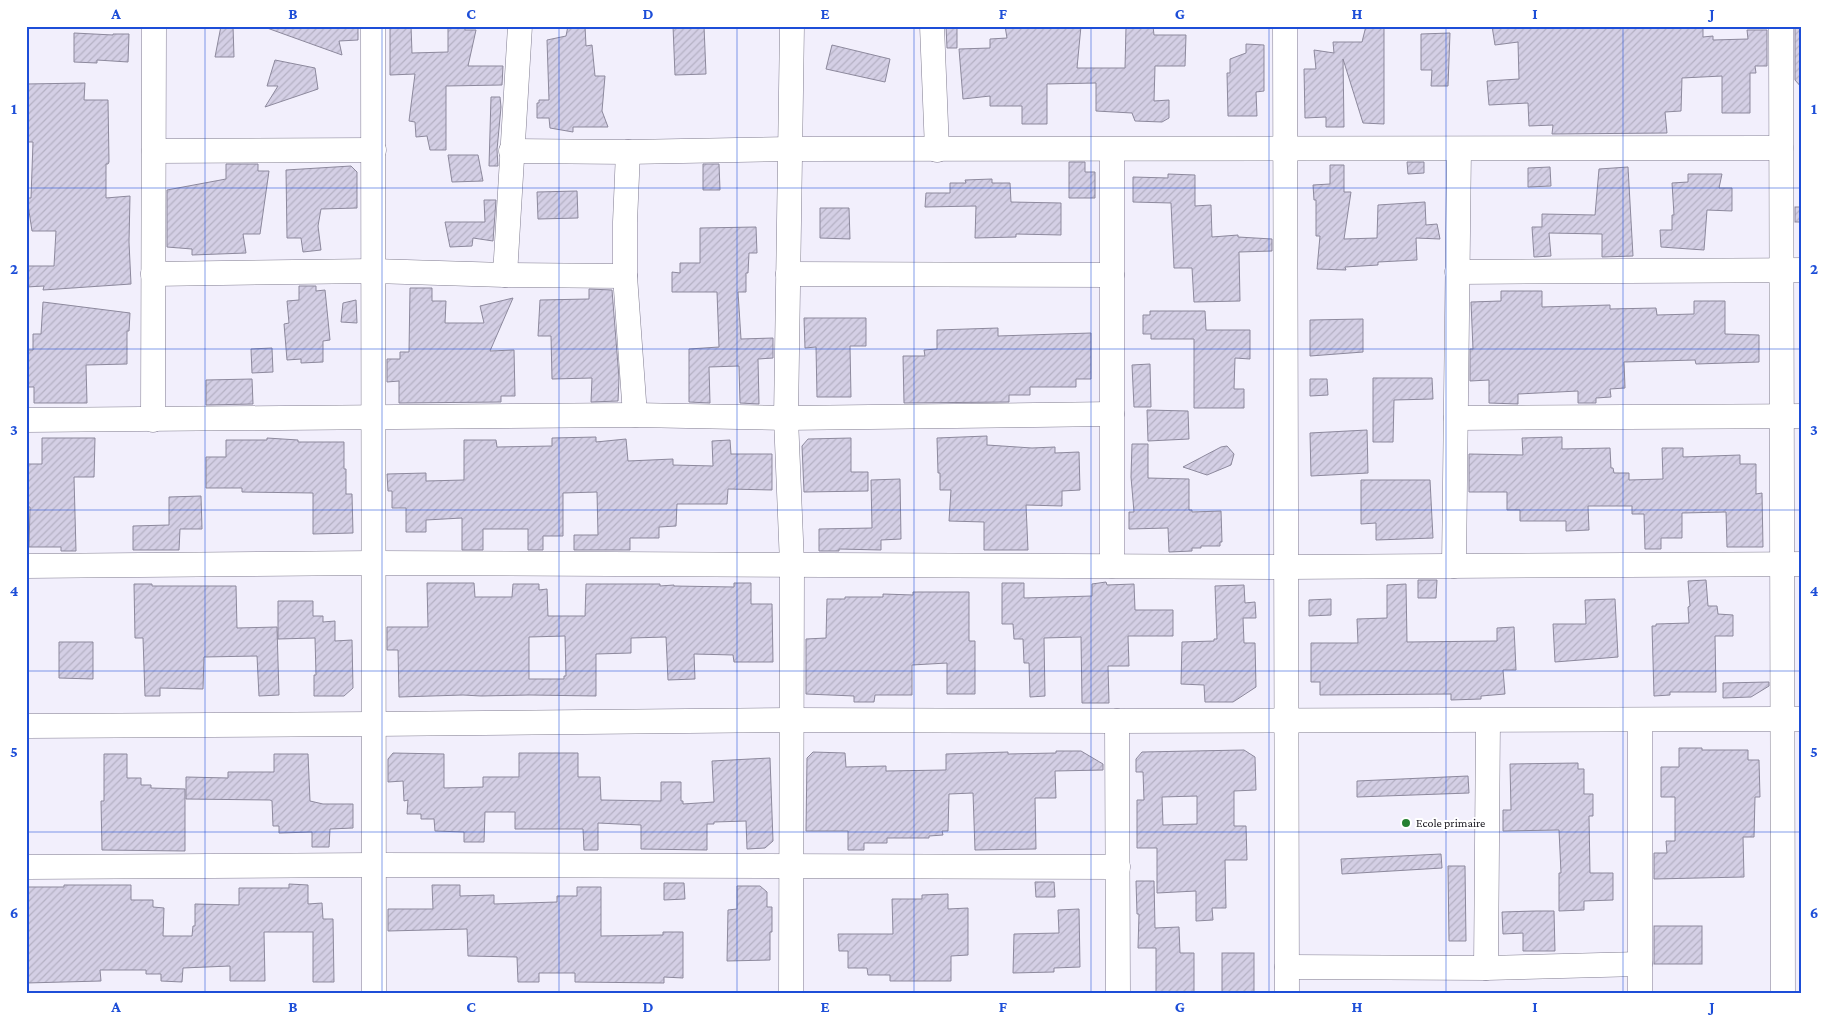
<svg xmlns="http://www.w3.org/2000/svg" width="1828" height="1020" viewBox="0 0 1828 1020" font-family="'Crimson Pro',serif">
	<defs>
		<pattern id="building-hatch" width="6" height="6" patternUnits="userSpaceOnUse" patternTransform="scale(1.25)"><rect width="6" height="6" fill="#d4cfe5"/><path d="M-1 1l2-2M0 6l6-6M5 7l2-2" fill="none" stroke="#b5b1c4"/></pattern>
	</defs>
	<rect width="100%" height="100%" fill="#f2effc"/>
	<g fill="url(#building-hatch)" stroke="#8d899d" fill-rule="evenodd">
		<polygon points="221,26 233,26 234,57 215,57"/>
		<polygon points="268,26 358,26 358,40 339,41 342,55 267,28"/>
		<polygon points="390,26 411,26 412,53 448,52 448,26 465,26 465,30 476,30 468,66 503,66 502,85 446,86 446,150 430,150 427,136 416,137 415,122 409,121 415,74 390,75"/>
		<polygon points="568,26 585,26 586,46 592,45 595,76 605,76 602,111 608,127 573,127 573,132 550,128 549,118 537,118 537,103 539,103 539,100 549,100 547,40 566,36"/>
		<polygon points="673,26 704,26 706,74 675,75"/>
		<polygon points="946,26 957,26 957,48 947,48"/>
		<polygon points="1005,26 1081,26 1077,68 1125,68 1126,27 1153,26 1154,35 1186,35 1185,66 1155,66 1154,101 1169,100 1169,118 1162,122 1135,121 1132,113 1096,111 1096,83 1047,84 1047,124 1022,124 1022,106 990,106 990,96 963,99 959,49 990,48 990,39 1007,38"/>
		<polygon points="1366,26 1384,26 1384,124 1363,123 1343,59 1344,127 1326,127 1326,117 1305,118 1304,69 1316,69 1314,50 1334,53 1333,42 1362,42"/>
		<polygon points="1492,26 1703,26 1703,37 1713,36 1713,40 1748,39 1747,30 1767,30 1767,66 1755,66 1756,73 1750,73 1750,113 1722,113 1722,76 1682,78 1681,111 1665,112 1667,133 1552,134 1553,125 1529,126 1528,103 1489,105 1487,81 1519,79 1518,42 1495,45"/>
		<polygon points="1795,26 1802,26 1802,88 1795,80"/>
		<polygon points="74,33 113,35 113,34 129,34 128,62 97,60 97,63 74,62"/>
		<polygon points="1450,33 1448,86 1431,86 1432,70 1421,70 1421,34"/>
		<polygon points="1246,44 1264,45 1264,91 1256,92 1257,116 1228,116 1227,73 1230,73 1230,59 1246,53"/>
		<polygon points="832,45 890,59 885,82 826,69"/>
		<polygon points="275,60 315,68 318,89 265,107 278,86 267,86"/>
		<polygon points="85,83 84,100 108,100 109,162 108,164 106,164 106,198 130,196 129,242 131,284 43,290 44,286 26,287 26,266 54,266 56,231 32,231 27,198 31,198 33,142 26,142 26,84"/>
		<polygon points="491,97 500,97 501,107 497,150 498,166 489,166"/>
		<polygon points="448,155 478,155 483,181 452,182"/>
		<polygon points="1069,162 1085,162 1085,172 1095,172 1095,198 1069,198"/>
		<polygon points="1407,162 1424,162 1424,173 1408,174"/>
		<polygon points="226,164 258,164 258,171 269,171 260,234 243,234 246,253 192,255 192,249 167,247 167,190 226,179"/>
		<polygon points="703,164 719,164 720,190 703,190"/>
		<polygon points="1330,165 1344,165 1344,192 1351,192 1344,239 1377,238 1378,205 1425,202 1426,225 1437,224 1440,239 1416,238 1417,260 1378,262 1378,265 1345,267 1346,270 1317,269 1320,236 1316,236 1316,200 1314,200 1313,185 1330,184"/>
		<polygon points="351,166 357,172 357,208 321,209 318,226 321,250 303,252 301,238 287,238 286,170"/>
		<polygon points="1550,167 1551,186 1528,187 1528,168"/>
		<polygon points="1628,167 1633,256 1602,257 1602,234 1549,233 1551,256 1534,257 1532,227 1542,227 1542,214 1595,215 1599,169"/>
		<polygon points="1168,174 1195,175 1195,206 1211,205 1212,237 1238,235 1238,237 1272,239 1272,251 1239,252 1240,301 1194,302 1192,268 1174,268 1171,203 1133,202 1133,177 1168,178"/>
		<polygon points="1688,174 1722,174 1719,188 1732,188 1732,211 1707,210 1704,250 1661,247 1660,230 1672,230 1672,215 1674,215 1672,183 1688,182"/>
		<polygon points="992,179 992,183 1010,183 1011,202 1061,203 1061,235 1016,234 1016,237 975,238 976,206 925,207 926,193 950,193 950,183 966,183 965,180"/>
		<polygon points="577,191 578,218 538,219 537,192"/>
		<polygon points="484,200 496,200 493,241 473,238 472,246 450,247 445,222 485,222"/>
		<rect x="1795" y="207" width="7" height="15"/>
		<polygon points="820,208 849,208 850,239 820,238"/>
		<polygon points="756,227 757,253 749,253 748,273 746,273 746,292 738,292 741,339 773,338 773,358 758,359 759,404 740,403 739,366 709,367 710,403 689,402 689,349 719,347 717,292 672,292 672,272 680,273 680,263 700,263 700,228"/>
		<polygon points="299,286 316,286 316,291 325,290 330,340 323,341 323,362 301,363 301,359 287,360 284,324 289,323 287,301 299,300"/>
		<polygon points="410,288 432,288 432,301 446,301 445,323 484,323 480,306 513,298 490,351 514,350 515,396 501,396 501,402 399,403 399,381 387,382 387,359 400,359 400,352 409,352"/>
		<polygon points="589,289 612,290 619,378 618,401 591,402 592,378 552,379 551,336 538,336 540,300 589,299"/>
		<polygon points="1501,291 1542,291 1542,307 1610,305 1610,309 1656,308 1657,315 1694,314 1694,301 1725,301 1725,334 1759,335 1759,362 1696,364 1695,360 1624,362 1625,388 1610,389 1611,397 1596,398 1596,403 1578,403 1578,391 1518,394 1518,404 1489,403 1489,380 1470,381 1470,349 1473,349 1471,302 1501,301"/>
		<polygon points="356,300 357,323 341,322 343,303"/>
		<polygon points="43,302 130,313 129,331 127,331 127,364 86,365 87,403 34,403 34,387 26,387 26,350 33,350 33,334 41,334"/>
		<polygon points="1150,311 1205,311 1206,330 1250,330 1250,359 1235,358 1234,389 1244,389 1244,408 1194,408 1194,339 1151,339 1151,334 1143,334 1143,315 1150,315"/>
		<polygon points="804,318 866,318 866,346 850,346 851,397 817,397 816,347 805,348"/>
		<polygon points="1363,319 1363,352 1310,356 1310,320"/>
		<polygon points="998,328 998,336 1091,333 1091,379 1076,379 1076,387 1030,387 1030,395 1009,395 1009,402 904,403 903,356 925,356 924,350 937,349 937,330"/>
		<polygon points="272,348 273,372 252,373 251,349"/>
		<polygon points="1150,364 1151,407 1134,407 1132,365"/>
		<polygon points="1373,378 1432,378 1433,399 1394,400 1393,442 1373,442"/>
		<polygon points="252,379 253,404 206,405 206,380"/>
		<polygon points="1310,379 1327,379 1328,395 1310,396"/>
		<polygon points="1147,410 1188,411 1189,439 1148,441"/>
		<polygon points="1367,430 1368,473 1311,476 1310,433"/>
		<polygon points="987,436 987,445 1032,448 1055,447 1055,453 1079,452 1080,490 1062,491 1062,506 1026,505 1028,550 984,550 984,522 949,521 951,490 940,490 940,473 938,473 937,438"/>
		<polygon points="596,437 596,442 626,439 628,461 673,459 673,465 713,466 712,441 730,440 731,454 772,454 772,490 728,489 727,504 677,504 676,526 659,527 659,538 630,538 630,550 574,550 574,535 598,535 597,492 563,493 563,536 543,536 543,550 528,550 528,529 483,529 483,550 462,550 462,518 426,520 426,532 406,532 406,508 392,508 392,491 388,491 387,474 426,473 426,481 464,480 464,440 496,440 497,447 552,446 552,438"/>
		<polygon points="1562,437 1562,449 1610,448 1611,468 1613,468 1614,473 1629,473 1629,480 1663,479 1662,448 1683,448 1683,457 1740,455 1740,464 1756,464 1756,494 1762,493 1763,547 1727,547 1726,512 1682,513 1682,538 1661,538 1661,549 1645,549 1644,514 1632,514 1632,506 1588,506 1589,530 1566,531 1566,521 1520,521 1520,510 1507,510 1507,492 1469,492 1469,454 1523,455 1522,438"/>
		<polygon points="42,438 95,438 94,477 74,477 76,551 61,551 61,547 29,547 30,507 26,507 26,464 42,464"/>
		<polygon points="267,438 298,440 298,442 344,442 344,469 346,469 346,494 352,494 353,533 313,534 313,493 242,492 242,488 206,488 206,457 226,457 226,440 267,440"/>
		<polygon points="851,438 851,472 868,472 868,491 804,492 802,446 808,439"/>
		<polygon points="1132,444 1148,444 1148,478 1189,479 1189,510 1192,510 1192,512 1221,511 1222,542 1220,542 1220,546 1201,546 1201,548 1192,548 1192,551 1169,552 1168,528 1129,529 1129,512 1134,512 1131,477"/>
		<polygon points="1227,446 1234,454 1231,465 1207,475 1183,467 1221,447"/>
		<polygon points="900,479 901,539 881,540 881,550 839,549 839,551 819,551 819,529 872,528 871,480"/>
		<polygon points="1361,480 1430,480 1433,538 1376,540 1376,523 1361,524"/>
		<polygon points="201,496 202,529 180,529 179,550 133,550 133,526 169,525 169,497"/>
		<polygon points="1418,580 1437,580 1436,598 1418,598"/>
		<polygon points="1706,580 1708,606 1717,606 1718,614 1733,615 1733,636 1715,636 1716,692 1670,692 1670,695 1654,696 1652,626 1656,626 1656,624 1689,623 1688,607 1690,606 1688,581"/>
		<polygon points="1106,582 1107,585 1134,584 1135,610 1173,610 1173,636 1128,636 1129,666 1108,666 1109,703 1082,703 1081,637 1044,638 1045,696 1030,697 1029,663 1024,663 1023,639 1014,639 1013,624 1002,624 1002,583 1024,583 1024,598 1092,596 1092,584"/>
		<path d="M427,583H474L475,597H512L513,584H539V590L547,589L548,616H585L586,584H660V586L674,585V586L734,587V583H751V604H772L773,662H734L733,655L694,654L695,679L668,680L666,637L631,638V653L596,654V696L530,695L481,696L463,695L399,697L398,650H387V627H428ZM565,636L566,676H564V679H529V637Z"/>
		<polygon points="134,584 152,584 152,586 236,586 237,628 277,627 279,695 259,696 257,656 204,657 203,689 160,688 160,696 145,696 143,638 135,638"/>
		<polygon points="1406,584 1407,642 1497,641 1497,628 1514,627 1516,670 1503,670 1505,694 1481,696 1481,699 1451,700 1451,694 1320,695 1320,682 1311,682 1311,643 1358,643 1357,619 1387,618 1387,585"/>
		<polygon points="1244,585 1245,603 1255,602 1256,618 1243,618 1244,643 1255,643 1256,687 1233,702 1205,702 1204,685 1181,684 1182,642 1214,641 1214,639 1217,639 1215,586"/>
		<polygon points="913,592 969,592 969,641 975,641 975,694 947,694 947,663 912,665 912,695 875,695 874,702 854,702 854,696 806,694 806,639 826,638 827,599 845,599 845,597 883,597 883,594 913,595"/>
		<polygon points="1331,599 1331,615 1309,616 1309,600"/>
		<polygon points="1615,599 1618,657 1555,662 1553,624 1586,624 1585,600"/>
		<polygon points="278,601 313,601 313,616 323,616 323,622 335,621 335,641 352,640 353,688 344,696 314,696 314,675 316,675 315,638 278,639"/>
		<polygon points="59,642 93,642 93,679 59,678"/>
		<polygon points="1769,682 1769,686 1751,697 1723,698 1723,683"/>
		<polygon points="1679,748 1702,748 1702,750 1748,750 1748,760 1759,760 1760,797 1755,797 1754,837 1743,837 1744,877 1654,879 1654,853 1667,853 1666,841 1675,841 1675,797 1661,797 1661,767 1679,767"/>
		<path d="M1244,750L1255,757L1256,790L1234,791V826H1246L1247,860H1225L1226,908H1212L1213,920L1196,921V891L1157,893V848H1137V800H1144L1143,772H1136V759L1142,752ZM1197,796V824L1163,825L1162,797Z"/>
		<polygon points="1056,751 1081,751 1103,764 1103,770 1055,771 1056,798 1035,798 1036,849 975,850 973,793 949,794 948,831 942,831 943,835 929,836 929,838 887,838 887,843 864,843 864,850 848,850 848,831 806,831 807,758 813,752 845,753 846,767 886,766 886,771 946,770 946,754 1008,752 1008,754 1056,753"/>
		<polygon points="393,753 444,754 444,788 483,787 483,777 519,777 519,753 578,753 578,777 600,777 601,800 661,801 661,782 681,782 681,801 683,801 683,804 714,802 712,761 770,758 773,841 765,848 747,849 746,821 714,822 714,824 707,824 707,850 641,849 641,825 598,823 598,850 584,850 583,829 515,829 515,812 485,812 484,842 464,842 464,832 435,831 434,819 421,819 421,814 407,814 408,800 404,801 403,781 388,782 388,759"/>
		<polygon points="104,754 127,754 127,778 141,778 141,785 151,785 151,788 185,789 185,851 102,850 101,801 104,801"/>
		<polygon points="274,754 308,754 310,801 323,804 353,804 353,828 330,829 329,847 312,847 312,832 279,833 279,826 273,826 272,801 270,800 186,799 186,777 228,778 228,772 274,772"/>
		<polygon points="1578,763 1578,769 1584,769 1584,794 1593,794 1593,816 1589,816 1590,873 1613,873 1613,900 1584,901 1584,910 1559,911 1559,873 1561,873 1559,830 1503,831 1503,810 1511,810 1510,764"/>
		<polygon points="1468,776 1469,793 1357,797 1357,781"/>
		<polygon points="1441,854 1442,868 1342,874 1341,859"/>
		<polygon points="1448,866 1465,866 1466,941 1449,941"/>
		<polygon points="1136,881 1154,881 1155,928 1179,927 1180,953 1194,953 1194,994 1156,994 1156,948 1138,948 1139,914 1137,914"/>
		<polygon points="1035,882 1054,882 1055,897 1036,897"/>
		<polygon points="664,883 684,883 685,899 664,900"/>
		<polygon points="289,884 308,885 308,904 322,903 323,919 333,919 334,982 313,982 313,932 264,932 265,981 230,981 230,966 183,968 182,982 161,981 161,974 146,974 146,970 100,970 101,981 26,983 26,887 64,887 64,885 131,885 131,900 153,900 153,907 164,908 163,936 192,936 193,926 195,926 195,904 239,905 239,888 289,888"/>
		<polygon points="432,885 460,885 460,896 494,895 494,904 557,902 557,896 577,896 577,887 601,887 601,936 663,935 663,932 683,932 683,978 664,977 664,983 575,982 575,973 539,973 539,982 518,982 517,957 468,956 467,929 388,931 388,909 433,909"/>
		<polygon points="737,886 760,886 767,892 767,907 772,907 772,932 770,932 770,960 727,961 728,910 737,909"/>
		<polygon points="948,894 948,909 968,908 968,955 951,956 951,981 890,981 890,975 868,975 867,968 848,968 848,951 839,951 838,934 893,934 892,899 922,899 922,895"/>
		<polygon points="1079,909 1080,967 1054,968 1054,972 1013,973 1014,934 1059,933 1058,910"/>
		<polygon points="1536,911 1554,911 1555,951 1523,951 1523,933 1503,934 1502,912"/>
		<rect x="1654" y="926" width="48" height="38"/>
		<rect x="1222" y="953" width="32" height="41"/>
	</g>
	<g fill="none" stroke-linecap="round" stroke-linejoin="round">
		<defs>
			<g id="minor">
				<polyline points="373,26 374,994"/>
				<polyline points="932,26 937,150"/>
				<polyline points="1285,26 1287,994"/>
				<polyline points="1781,26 1783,994"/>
				<polyline points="1112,150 1112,566"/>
				<polyline points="154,151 374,150"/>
				<polyline points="511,151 628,152 790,149 1781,148"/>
				<polyline points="628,152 625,222 625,276 635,415"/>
				<polyline points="1457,272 1802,270"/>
				<polyline points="153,274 373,271 505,275 625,276"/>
				<polyline points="788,274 1112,275"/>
				<polyline points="505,275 520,26"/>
				<polyline points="1456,418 1802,416"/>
				<polyline points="26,420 635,415 786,418 1112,414"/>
				<polyline points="153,420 154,26"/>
				<polyline points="26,566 374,563 1286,567 1802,564"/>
				<polyline points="1454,566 1459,149"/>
				<polyline points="1640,720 1640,994"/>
				<polyline points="1117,721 1118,994"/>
				<polyline points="26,726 374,724 792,720 1117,721 1802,719"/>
				<polyline points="26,867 374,865 1118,867"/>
				<polyline points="1287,967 1486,968 1640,964"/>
				<polyline points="1486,968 1488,721"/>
				<polyline points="791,994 792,564 786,418 792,26"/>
			</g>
		</defs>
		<use href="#minor" stroke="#817d90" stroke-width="25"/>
		<use href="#minor" stroke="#fff" stroke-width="24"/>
	</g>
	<path fill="none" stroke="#1d4ed8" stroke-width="1" stroke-opacity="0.55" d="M205,26V994M382,26V994M559,26V994M737,26V994M914,26V994M1091,26V994M1269,26V994M1446,26V994M1623,26V994M26,188H1802M26,349H1802M26,510H1802M26,671H1802M26,832H1802"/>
	<circle fill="#268131" stroke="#fff" stroke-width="2" cx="1406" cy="823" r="5"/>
	<g text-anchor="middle" stroke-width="4" stroke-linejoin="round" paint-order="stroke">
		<g font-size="12" fill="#18161e" stroke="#fff" text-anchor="start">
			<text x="1416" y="827">Ecole primaire</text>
		</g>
	</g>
	<rect width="1828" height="1020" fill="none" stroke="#ffffff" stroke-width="55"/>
	<rect x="28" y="28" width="1772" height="964" fill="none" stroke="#1d4ed8" stroke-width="2"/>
	<g font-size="16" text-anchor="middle" font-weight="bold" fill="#1d4ed8">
		<text x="116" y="19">A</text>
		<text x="293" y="19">B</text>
		<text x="471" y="19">C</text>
		<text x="648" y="19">D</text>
		<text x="825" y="19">E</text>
		<text x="1003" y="19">F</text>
		<text x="1180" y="19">G</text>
		<text x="1357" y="19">H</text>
		<text x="1535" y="19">I</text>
		<text x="1712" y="19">J</text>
		<text x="14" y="114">1</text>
		<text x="1814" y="114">1</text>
		<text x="14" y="274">2</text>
		<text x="1814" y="274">2</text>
		<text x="14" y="435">3</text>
		<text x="1814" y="435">3</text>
		<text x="14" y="596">4</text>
		<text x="1814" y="596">4</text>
		<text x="14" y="757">5</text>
		<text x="1814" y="757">5</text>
		<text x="14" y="918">6</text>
		<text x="1814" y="918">6</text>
		<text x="116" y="1012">A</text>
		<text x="293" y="1012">B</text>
		<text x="471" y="1012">C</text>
		<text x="648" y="1012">D</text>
		<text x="825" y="1012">E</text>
		<text x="1003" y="1012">F</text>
		<text x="1180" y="1012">G</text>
		<text x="1357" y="1012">H</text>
		<text x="1535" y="1012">I</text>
		<text x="1712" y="1012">J</text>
	</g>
</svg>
